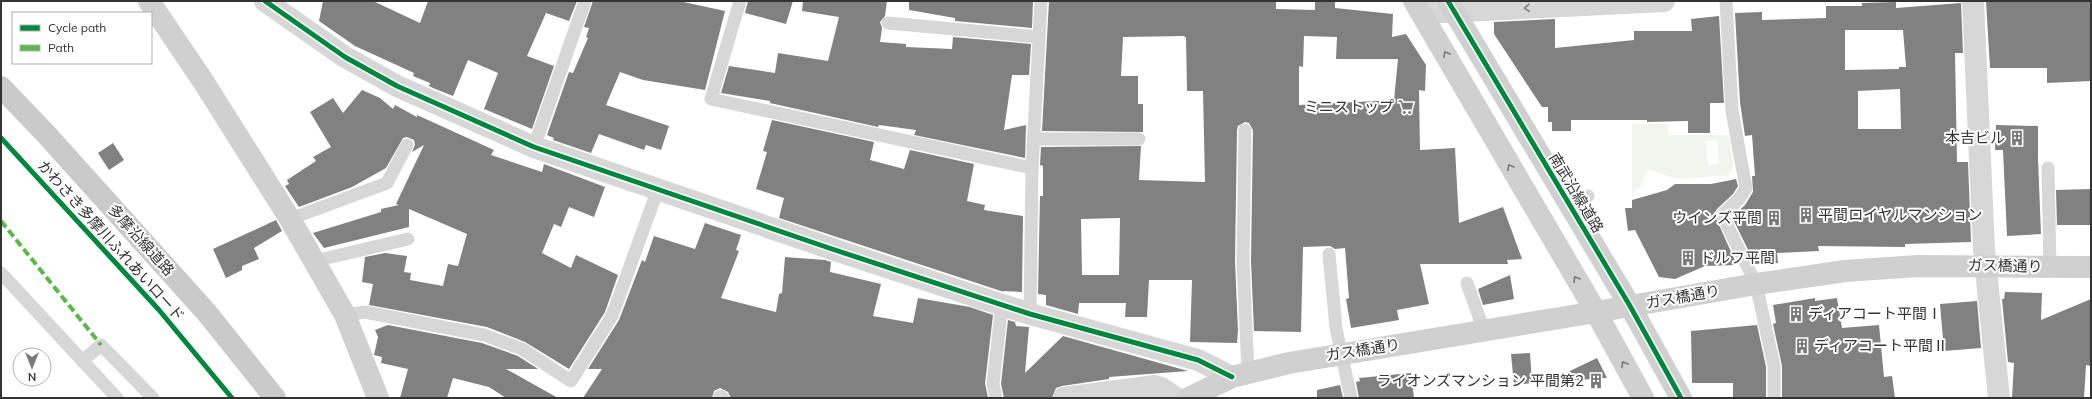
<svg xmlns="http://www.w3.org/2000/svg" width="2092" height="399" viewBox="0 0 2092 399" font-family="Mulish,'Noto Sans JP',sans-serif">
	<rect width="100%" height="100%" fill="#fff"/>
	<path fill="#f1f5ed" fill-rule="evenodd" d="M1632,124H1668V135H1729L1733,164L1730,175C1712,176 1694,179 1676,178C1665,177 1658,170 1647,170C1643,180 1642,188 1632,193ZM1717,140L1719,164L1708,165L1706,141Z"/>
	<g fill="#818181" fill-rule="evenodd">
		<polygon points="323,1 373,1 420,23 428,1 577,1 569,21 546,13 527,56 554,66 532,129 484,109 498,73 468,60 453,96 433,88 429,86 430,83 413,76 414,73 355,46 319,21"/>
		<polygon points="593,1 679,1 725,11 705,90 643,80 620,72 606,105 669,126 661,150 646,145 644,150 599,134 591,153 553,140 554,138 547,135 569,72 573,73 588,38 586,37 589,28 584,27"/>
		<polygon points="748,1 793,1 786,24 745,13"/>
		<polygon points="803,1 887,1 885,16 880,22 882,28 880,42 906,44 906,47 952,49 953,37 1031,44 1029,75 1012,75 1004,130 1026,125 1025,158 914,135 916,130 879,125 878,127 770,103 770,101 721,93 729,66 775,73 778,53 828,61 839,17 802,11"/>
		<polygon points="909,1 1033,1 1032,28 955,21 955,18 909,10"/>
		<path d="M1049,1H1276V9L1315,10V1H1335V8L1393,14L1392,37L1406,34L1426,65L1425,91L1419,90L1420,150L1455,148L1459,223L1503,207L1522,259L1507,260L1508,264H1420L1429,304L1397,310L1399,320L1351,328L1346,299L1349,298L1345,248L1335,249L1330,246L1303,247L1301,332L1254,331L1251,261L1253,130L1249,123L1245,122L1238,126L1237,130L1235,261L1238,331L1237,343L1190,342L1192,280H1149L1147,317H1125L1126,303H1079L1078,314L1046,305V295L1038,294L1040,196H1043V166L1040,165L1041,147L1141,146L1139,180L1205,182L1203,91H1187L1186,38L1184,36L1123,37L1121,76H1138V104H1143V132L1042,131ZM1304,36L1337,37L1336,59H1398L1394,100L1299,105V66L1303,67ZM1120,218L1119,275H1082L1081,219Z"/>
		<polygon points="1986,1 2091,1 2091,81 2047,83 2047,68 1990,68"/>
		<path d="M1896,2V8L1961,3L1963,53H1955L1957,162H1968L1971,242L1905,244V247L1818,246L1819,251L1777,253L1778,263L1755,264L1732,217L1745,205L1753,192L1752,176H1755L1752,135L1745,136L1740,102L1735,13L1762,12V20L1826,18V6H1862V3ZM1845,30H1903L1906,67H1899V69L1845,70ZM1900,89L1901,129H1858V91Z"/>
		<polygon points="1719,16 1724,103 1710,103 1710,133 1688,133 1688,121 1647,122 1647,120 1571,120 1571,131 1552,131 1552,122 1548,122 1548,107 1542,107 1494,34 1494,22 1555,19 1555,48 1634,40 1634,31 1692,31 1691,19"/>
		<polygon points="362,90 380,98 393,109 395,105 417,117 417,115 494,150 491,155 542,172 544,164 605,187 594,217 569,207 561,227 554,224 542,253 571,268 576,255 618,275 605,312 569,369 525,342 487,327 369,305 373,284 362,282 365,257 385,253 407,256 404,272 411,273 410,280 443,286 448,264 458,266 467,234 409,209 409,227 324,248 313,233 381,212 381,209 399,205 396,204 424,145 412,152 415,145 414,140 407,137 403,138 386,168 352,187 299,207 285,186 289,184 287,180 316,161 313,157 331,147 310,112 333,98 343,113"/>
		<polygon points="772,120 874,142 870,160 904,169 910,150 974,164 967,201 985,205 984,210 1023,216 1022,292 1003,291 1004,292 779,218 784,198 756,189 767,152 763,151"/>
		<polygon points="1996,125 2038,126 2038,159 2041,234 2007,236 2003,150 1995,150"/>
		<polygon points="113,143 124,160 109,170 98,153"/>
		<polygon points="1736,179 1738,186 1733,194 1717,209 1714,214 1737,265 1705,266 1675,279 1659,277 1635,230 1628,231 1625,208 1632,208 1632,200 1667,190 1675,184 1711,184"/>
		<polygon points="2091,189 2091,225 2057,225 2056,190"/>
		<polygon points="276,220 282,231 254,248 259,259 242,266 242,270 226,278 213,249"/>
		<polygon points="705,223 741,235 736,250 739,251 721,298 776,312 779,294 782,293 785,257 825,260 831,262 830,272 881,284 873,316 913,323 918,298 970,307 993,315 985,383 988,398 731,398 728,392 720,388 714,391 712,398 583,398 602,369 588,369 619,320 642,260 645,262 654,236 695,249"/>
		<polygon points="1510,275 1514,299 1483,305 1478,289"/>
		<polygon points="2005,292 2042,293 2041,320 2091,299 2091,366 2086,365 2084,398 2012,398 2014,363 2008,362 2002,299 2004,299"/>
		<polygon points="1815,298 1815,301 1837,298 1842,328 1879,325 1884,377 1892,376 1895,398 1782,398 1782,366 1773,324 1776,323 1773,305"/>
		<polygon points="1977,301 1981,348 1944,351 1940,304"/>
		<polygon points="1008,320 1015,322 1016,326 1029,327 1025,373 1063,336 1188,371 1109,377 1109,379 1062,386 1056,388 1052,398 1004,398 1001,384"/>
		<polygon points="388,325 482,343 518,356 538,369 506,369 558,398 506,398 489,387 453,378 447,398 400,398 408,369 381,363 382,357 374,355 378,337 375,330"/>
		<polygon points="1757,325 1766,367 1766,398 1733,398 1733,383 1692,383 1691,331"/>
		<polygon points="1530,353 1532,383 1514,385 1511,354"/>
		<polygon points="1597,358 1607,378 1549,382 1549,381"/>
		<polygon points="1411,373 1414,398 1359,398 1356,382 1360,381 1359,378"/>
		<polygon points="1340,385 1343,398 1317,398 1317,390"/>
	</g>
	<g fill="none" stroke-linecap="round" stroke-linejoin="round">
		<g stroke="#d7d7d7" stroke-width="13">
			<polyline points="740,1 711,99 1032,168"/>
			<polyline points="1726,1 1732,111 1746,188 1739,199 1722,215 1756,284 1774,366 1774,398"/>
			<polyline points="888,23 1039,37"/>
			<polyline points="1245,130 1243,261 1248,373"/>
			<polyline points="1034,139 1139,139"/>
			<polyline points="534,147 585,1"/>
			<polyline points="2048,168 2050,266"/>
			<polyline points="1571,208 1588,196"/>
			<polyline points="290,219 387,183 407,145"/>
			<polyline points="1329,254 1336,328 1351,398"/>
			<polyline points="314,261 408,239"/>
			<polyline points="1,273 117,398"/>
			<polyline points="1467,283 1484,331"/>
			<polyline points="1030,314 1032,168 1041,1"/>
			<polyline points="345,315 365,312 484,335 522,349 571,381 612,316 658,189"/>
			<polyline points="82,361 101,345 153,398"/>
			<polyline points="720,396 723,398"/>
			<polyline points="996,398 993,384 1002,304"/>
		</g>
		<g stroke="#d7d7d7" stroke-width="22">
			<polyline points="265,1 345,57 397,86 534,147 832,249 1030,314 1198,360 1232,377"/>
			<polyline points="1973,1 1984,250 1999,398"/>
			<polyline points="1423,13 1664,1"/>
			<polyline points="1064,398 1155,386 1161,388 1176,398"/>
		</g>
		<g stroke="#d0d0d0" stroke-width="22">
			<polyline points="149,1 203,81 290,219 345,315 378,398"/>
			<polyline points="1414,1 1596,312 1643,398"/>
			<polyline points="1448,1 1630,306 1681,398"/>
			<polyline points="1189,398 1232,377 1289,363 1596,312 1756,284 1845,271 1918,266 2091,267"/>
		</g>
		<polyline stroke="#cacaca" stroke-width="22" points="1,87 46,134 207,313 275,398"/>
		<polyline stroke="#58b947" stroke-width="4" stroke-dasharray="8 4" stroke-linecap="butt" points="1,221 101,345"/>
		<defs>
			<g id="cycleway">
				<polyline points="265,1 345,57 397,86 534,147 832,249 1030,314 1198,360 1232,377"/>
				<polyline points="1448,1 1630,306 1681,398"/>
				<polyline points="1,138 159,310 232,398"/>
			</g>
		</defs>
		<use href="#cycleway" stroke="#fff" stroke-width="8"/>
		<use href="#cycleway" stroke="#00873e" stroke-width="5"/>
	</g>
	<defs><path id="oneway-chevron" d="M-2-3.5L2.5 0L-2 3.5" fill="none" stroke-width="1.6" stroke-linecap="round" stroke-linejoin="round"/></defs>
	<use stroke="#7d7d7d" href="#oneway-chevron" transform="translate(1527 8) rotate(177)"/>
	<g stroke="#7a7a7a">
		<use href="#oneway-chevron" transform="translate(1446 54) rotate(-119)"/>
		<use href="#oneway-chevron" transform="translate(1510 167) rotate(-119)"/>
		<use href="#oneway-chevron" transform="translate(1576 279) rotate(-121)"/>
		<use href="#oneway-chevron" transform="translate(1624 364) rotate(-119)"/>
	</g>
	<defs>
		<symbol id="supermarket-bare" viewBox="-9 -9 18 18"><path d="M-6-5.5h2.5l.6 2H6L4.5 2H-2.5L-4.4-4H-6ZM-1.5 3.2a1.3 1.3 0 1 0 .1 0ZM3 3.2a1.3 1.3 0 1 0 .1 0Z" fill="#7a7a7a" stroke="#fff" stroke-width="2.5" paint-order="stroke"/></symbol>
		<symbol id="building-bare" viewBox="-9 -9 18 18"><path d="M-4-6H4V6H1V3H-1V6H-4ZM-2.5-4.3h1.7v1.8h-1.7ZM.8-4.3h1.7v1.8H.8ZM-2.5-1h1.7V.8h-1.7ZM.8-1h1.7V.8H.8Z" fill="#7a7a7a" stroke="#fff" stroke-width="2.5" paint-order="stroke"/></symbol>
	</defs>
	<g fill-rule="evenodd">
		<use href="#supermarket-bare" x="1395" y="96" width="22" height="22"/>
		<use href="#building-bare" x="2006" y="127" width="22" height="22"/>
		<use href="#building-bare" x="1795" y="204" width="22" height="22"/>
		<use href="#building-bare" x="1763" y="207" width="22" height="22"/>
		<use href="#building-bare" x="1677" y="247" width="22" height="22"/>
		<use href="#building-bare" x="1785" y="303" width="22" height="22"/>
		<use href="#building-bare" x="1791" y="335" width="22" height="22"/>
		<use href="#building-bare" x="1585" y="370" width="22" height="22"/>
	</g>
	<g text-anchor="middle" stroke-width="4" stroke-linejoin="round" paint-order="stroke">
		<g font-size="15" fill="#333" stroke="#fff" text-anchor="end">
			<text x="1394" y="112">ミニストップ</text>
			<text x="2005" y="143">本吉ビル</text>
			<text x="1818" y="220" text-anchor="start">平間ロイヤルマンション</text>
			<text x="1762" y="223">ウインズ平間</text>
			<text x="1700" y="263" text-anchor="start">ドルフ平間</text>
			<text x="1808" y="319" text-anchor="start">ディアコート平間Ⅰ</text>
			<text x="1814" y="351" text-anchor="start">ディアコート平間Ⅱ</text>
			<text x="1584" y="386">ライオンズマンション 平間第2</text>
		</g>
		<g font-size="15" fill="#333" stroke="#fff">
			<text transform="translate(1576 193) rotate(59)" y="5">南武沿線道路</text>
			<text transform="translate(141 240) rotate(48)" y="5">多摩沿線道路</text>
			<text transform="translate(111 241) rotate(48)" y="5">かわさき多摩川ふれあいロード</text>
			<text transform="translate(2005 266) rotate(1)" y="5">ガス橋通り</text>
			<text transform="translate(1683 297) rotate(-10)" y="5">ガス橋通り</text>
			<text transform="translate(1363 350) rotate(-9)" y="5">ガス橋通り</text>
		</g>
	</g>
	<rect width="2092" height="399" fill="none" stroke="#333333" stroke-width="4"/>
	<rect x="12" y="12" width="140" height="52" fill="#ffffff" stroke="#adadad"/>
	<rect x="20" y="25" width="20" height="6" fill="#00873e" stroke="#adadad"/>
	<text x="48" y="32" font-size="12" fill="#333333">Cycle path</text>
	<rect x="20" y="45" width="20" height="6" fill="#58b947" stroke="#adadad"/>
	<text x="48" y="52" font-size="12" fill="#333333">Path</text>
	<g transform="translate(32 367) rotate(180)"><circle r="19" fill="#ffffff" stroke="#adadad"/>
	<path d="M0-3L7 15L0 10L-7 15Z" fill="#7a7a7a"/>
	<text y="-6" font-size="11" font-weight="bold" text-anchor="middle" fill="#333333">N</text>
	</g>
</svg>
